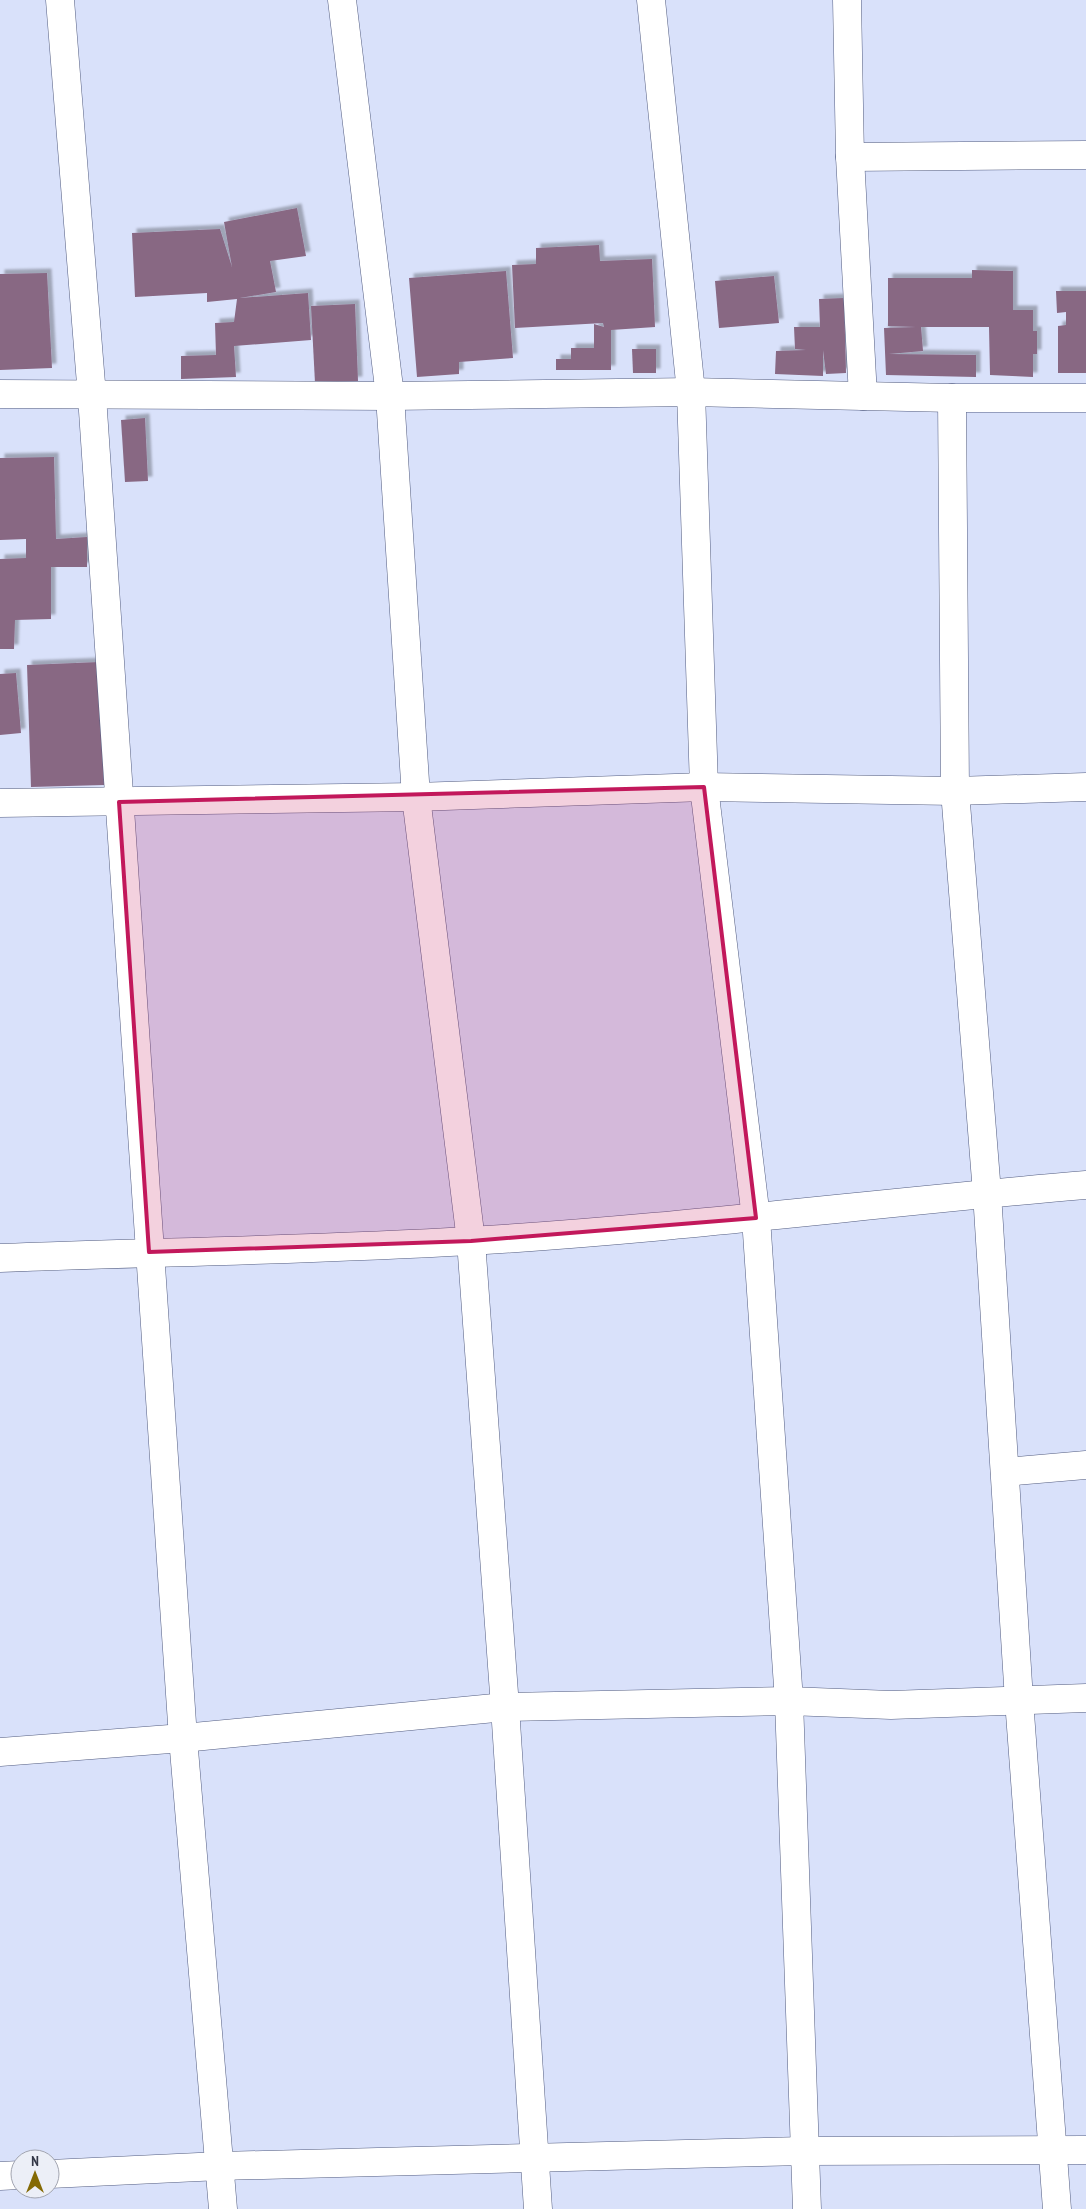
<svg xmlns="http://www.w3.org/2000/svg" width="1086" height="2209" viewBox="0 0 1086 2209" font-family="'PT Sans Narrow',sans-serif">
	<defs>
		<filter id="shadow"><feDropShadow dx="4.5" dy="-4.5" stdDeviation="1" flood-color="#0004"/></filter>
	</defs>
	<rect width="100%" height="100%" fill="#d9e1fa"/>
	<g fill="#886783" filter="url(#shadow)">
		<polygon points="297,208 306,256 270,261 276,292 240,298 308,293 311,340 234,346 236,377 181,379 181,356 216,355 215,323 234,322 237,299 207,302 207,293 135,297 132,233 220,229 232,267 224,222"/>
		<polygon points="599,245 600,261 652,259 655,327 611,330 611,370 556,370 556,359 571,359 571,348 594,348 594,324 604,327 603,323 515,328 512,265 536,264 536,248"/>
		<polygon points="972,270 1013,271 1013,310 1033,310 1033,331 1037,331 1037,354 1033,354 1033,377 990,375 989,327 921,327 923,351 889,354 976,355 976,377 886,375 884,328 916,327 888,326 888,278 972,278"/>
		<polygon points="506,271 513,358 459,362 459,374 417,377 409,278"/>
		<polygon points="47,273 52,368 0,370 0,274"/>
		<polygon points="774,276 779,323 719,328 715,281"/>
		<polygon points="1056,291 1086,291 1086,373 1058,373 1058,326 1066,325 1066,312 1057,313"/>
		<polygon points="844,298 846,373 826,374 823,350 823,376 775,374 776,351 806,350 795,349 794,327 820,327 819,299"/>
		<polygon points="355,304 358,381 315,383 311,306"/>
		<polygon points="632,349 656,349 656,373 633,373"/>
		<polygon points="145,418 148,481 125,482 121,420"/>
		<polygon points="54,457 56,539 87,537 87,567 51,567 51,619 15,620 14,649 0,649 0,559 26,558 26,539 0,540 0,458"/>
		<polygon points="100,662 104,785 31,787 27,665"/>
		<polygon points="16,673 21,733 0,735 0,674"/>
	</g>
	<g fill="none" stroke-linecap="round" stroke-linejoin="round">
		<defs>
			<g id="minor">
				<polyline points="60,0 92,396 183,1738 223,2209"/>
				<polyline points="342,0 390,396 416,797 471,1241 505,1707 538,2209"/>
				<polyline points="651,0 691,392 704,787 756,1218 789,1701 807,2209"/>
				<polyline points="847,0 850,157 863,396"/>
				<polyline points="850,157 1086,155"/>
				<polyline points="0,394 390,396 691,392 952,398 1086,398"/>
				<polyline points="952,398 955,791 987,1193 1019,1700 1057,2209"/>
				<polyline points="0,803 416,797 704,787 955,791 1086,787"/>
				<path d="M0,1258C157,1252 314,1250 470,1241C676,1229 881,1202 1086,1185"/>
				<polyline points="1005,1472 1086,1465"/>
				<polyline points="0,1752 183,1738 505,1707 789,1701 891,1705 1086,1698"/>
				<polyline points="50,2174 220,2166 804,2151 1086,2150"/>
				<polyline points="0,2176 20,2175"/>
			</g>
		</defs>
		<use href="#minor" stroke="#535d81" stroke-width="29"/>
		<use href="#minor" stroke="#fff" stroke-width="28"/>
	</g>
	<path fill="#c2185b" fill-opacity="0.2" stroke="#c2185b" stroke-width="4" stroke-linejoin="round" d="M704,787L756,1218L471,1241L149,1252L119,802Z"/>
	<g transform="translate(35 2174)"><circle r="24" fill="#eceff7" stroke="#a2a5b1"/>
	<path d="M0-4L9 19L0 12L-9 19Z" fill="#846a05"/>
	<text y="-8" font-size="14" font-weight="bold" text-anchor="middle" fill="#333747">N</text>
	</g>
</svg>
